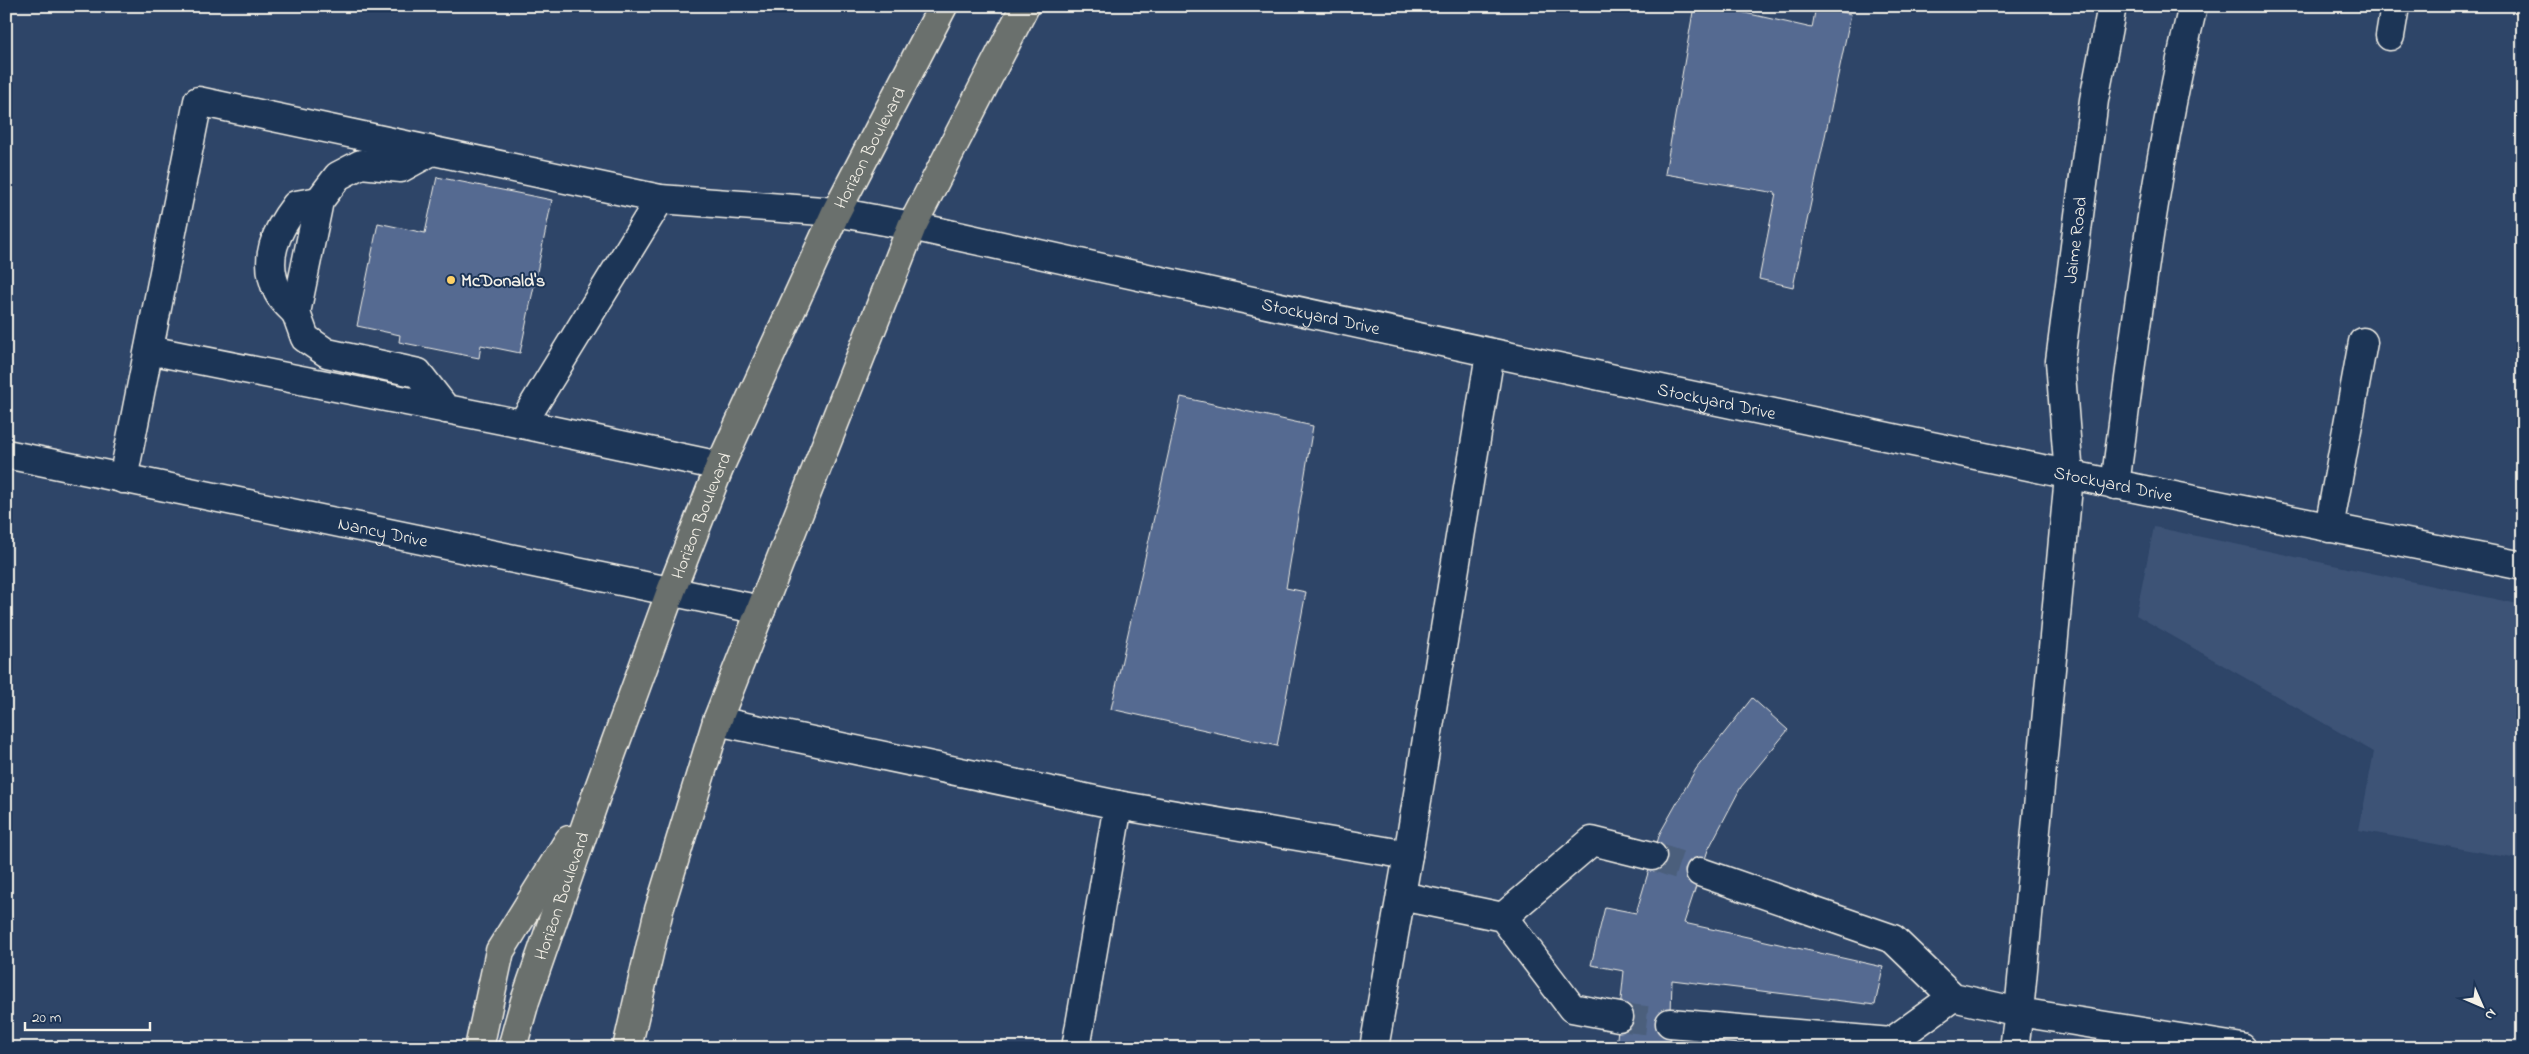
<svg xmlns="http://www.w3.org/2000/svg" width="2529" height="1054" viewBox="0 0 2529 1054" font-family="'Indie Flower',sans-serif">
	<rect width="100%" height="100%" fill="#2e4568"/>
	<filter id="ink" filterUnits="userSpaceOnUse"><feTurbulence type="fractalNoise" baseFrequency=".02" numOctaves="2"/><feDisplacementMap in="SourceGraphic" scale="10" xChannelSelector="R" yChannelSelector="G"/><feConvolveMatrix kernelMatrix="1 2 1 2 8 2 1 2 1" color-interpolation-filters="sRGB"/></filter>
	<g filter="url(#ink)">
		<polygon fill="#3d5376" points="2154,527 2523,605 2523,860 2359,830 2374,752 2136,615"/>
		<g fill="#546a91" stroke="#f4f1e8">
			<polygon points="1694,6 1714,6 1812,28 1816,6 1851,14 1793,287 1759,279 1776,193 1665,174"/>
			<polygon points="437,177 552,200 520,353 481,345 479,358 399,342 400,335 357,326 378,223 425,233"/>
			<polygon points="1181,397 1313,426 1286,588 1306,592 1277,746 1111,709"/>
			<polygon points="1752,698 1788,730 1741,787 1708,850 1684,923 1883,967 1875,1005 1672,980 1670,1048 1616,1048 1624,971 1591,965 1605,907 1636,913 1660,833 1696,769"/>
		</g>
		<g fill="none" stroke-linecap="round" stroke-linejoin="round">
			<g stroke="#4c5f7b" stroke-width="28" stroke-dasharray="28 14" stroke-linecap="butt">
				<polyline points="1652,856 1700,872"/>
				<polyline points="1619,1017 1670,1023"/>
			</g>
			<defs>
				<g id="minor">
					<polyline points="2112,6 2094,100 2060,361 2069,476 2019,1012 2242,1048"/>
					<polyline points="2390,36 2395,6"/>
					<polyline points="432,151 401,168 361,164 338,176 319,201 296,313 305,338 327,353 418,373 446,409"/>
					<path d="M296,313C290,307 282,300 278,292C262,259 276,231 296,205L319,201"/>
					<polyline points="149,350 522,424 720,466"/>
					<polyline points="522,424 660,199"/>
					<path id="s1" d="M6,454L761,610"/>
					<path id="s2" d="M123,479L198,101L660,199L836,212L912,226C1448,345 1984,460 2523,566"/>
					<path d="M2115,485C2136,325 2155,164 2193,6"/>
					<polyline points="2329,528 2363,342"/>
					<polyline points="717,721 1118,805 1408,855 1490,354"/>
					<polyline points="1700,872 1893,939 1953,997 2019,1012 2014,1048"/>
					<polyline points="1401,896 1503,917 1572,1008 1619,1017"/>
					<polyline points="1503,917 1592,841 1652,856"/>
					<polyline points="1670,1023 1891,1042 1953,997"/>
					<polyline points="1076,1048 1118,805"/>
					<polyline points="1374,1048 1408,855"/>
				</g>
				<g id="major">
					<polyline points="479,1048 500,951 569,840"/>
					<path id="s3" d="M512,1048L525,1001L596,796L671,591L720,466L836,212L943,6"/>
					<polyline points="627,1048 659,910 717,721 912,226 1025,6"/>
				</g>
			</defs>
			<use href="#minor" stroke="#f4f1e8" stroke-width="31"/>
			<use href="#major" stroke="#f4f1e8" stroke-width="31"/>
			<use href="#minor" stroke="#1d3557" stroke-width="28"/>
			<use href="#major" stroke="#6b706d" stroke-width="28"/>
		</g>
	</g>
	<circle fill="#ffd166" stroke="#1d3557" stroke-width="2" cx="451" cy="280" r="5"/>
	<g text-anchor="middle" stroke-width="4" stroke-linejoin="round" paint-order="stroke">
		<g font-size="18" fill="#f4f1e8" stroke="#1d3557">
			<text dy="6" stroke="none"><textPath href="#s3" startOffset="970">Horizon Boulevard</textPath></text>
			<text transform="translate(2075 240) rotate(-83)" y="6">Jaime Road</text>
			<text dy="6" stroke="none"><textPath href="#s2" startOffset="1530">Stockyard Drive</textPath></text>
			<text dy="6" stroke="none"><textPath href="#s2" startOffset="1935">Stockyard Drive</textPath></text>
			<text dy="6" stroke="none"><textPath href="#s2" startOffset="2340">Stockyard Drive</textPath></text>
			<text dy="6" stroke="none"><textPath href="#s3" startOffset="565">Horizon Boulevard</textPath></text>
			<text dy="6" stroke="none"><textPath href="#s1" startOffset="385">Nancy Drive</textPath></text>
			<text dy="6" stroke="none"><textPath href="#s3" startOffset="160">Horizon Boulevard</textPath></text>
		</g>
		<g font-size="18" font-weight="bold" fill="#f4f1e8" stroke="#1d3557" text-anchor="start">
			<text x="461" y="286">McDonald's</text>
		</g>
	</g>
	<rect width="2529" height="1054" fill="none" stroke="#1d3557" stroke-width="25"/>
	<rect x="12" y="12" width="2504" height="1029" fill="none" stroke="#f4f1e8" stroke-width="2" filter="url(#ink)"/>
	<g transform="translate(2482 1006) rotate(135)" stroke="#1d3557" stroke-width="4" paint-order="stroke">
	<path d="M0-4L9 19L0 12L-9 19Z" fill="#f4f1e8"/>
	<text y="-8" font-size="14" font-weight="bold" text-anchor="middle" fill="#f4f1e8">N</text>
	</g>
	<path d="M25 1022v8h125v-8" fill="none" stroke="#f4f1e8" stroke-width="2.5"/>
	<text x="32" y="1022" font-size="15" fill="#f4f1e8" stroke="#1d3557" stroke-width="4" paint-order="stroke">20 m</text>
</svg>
